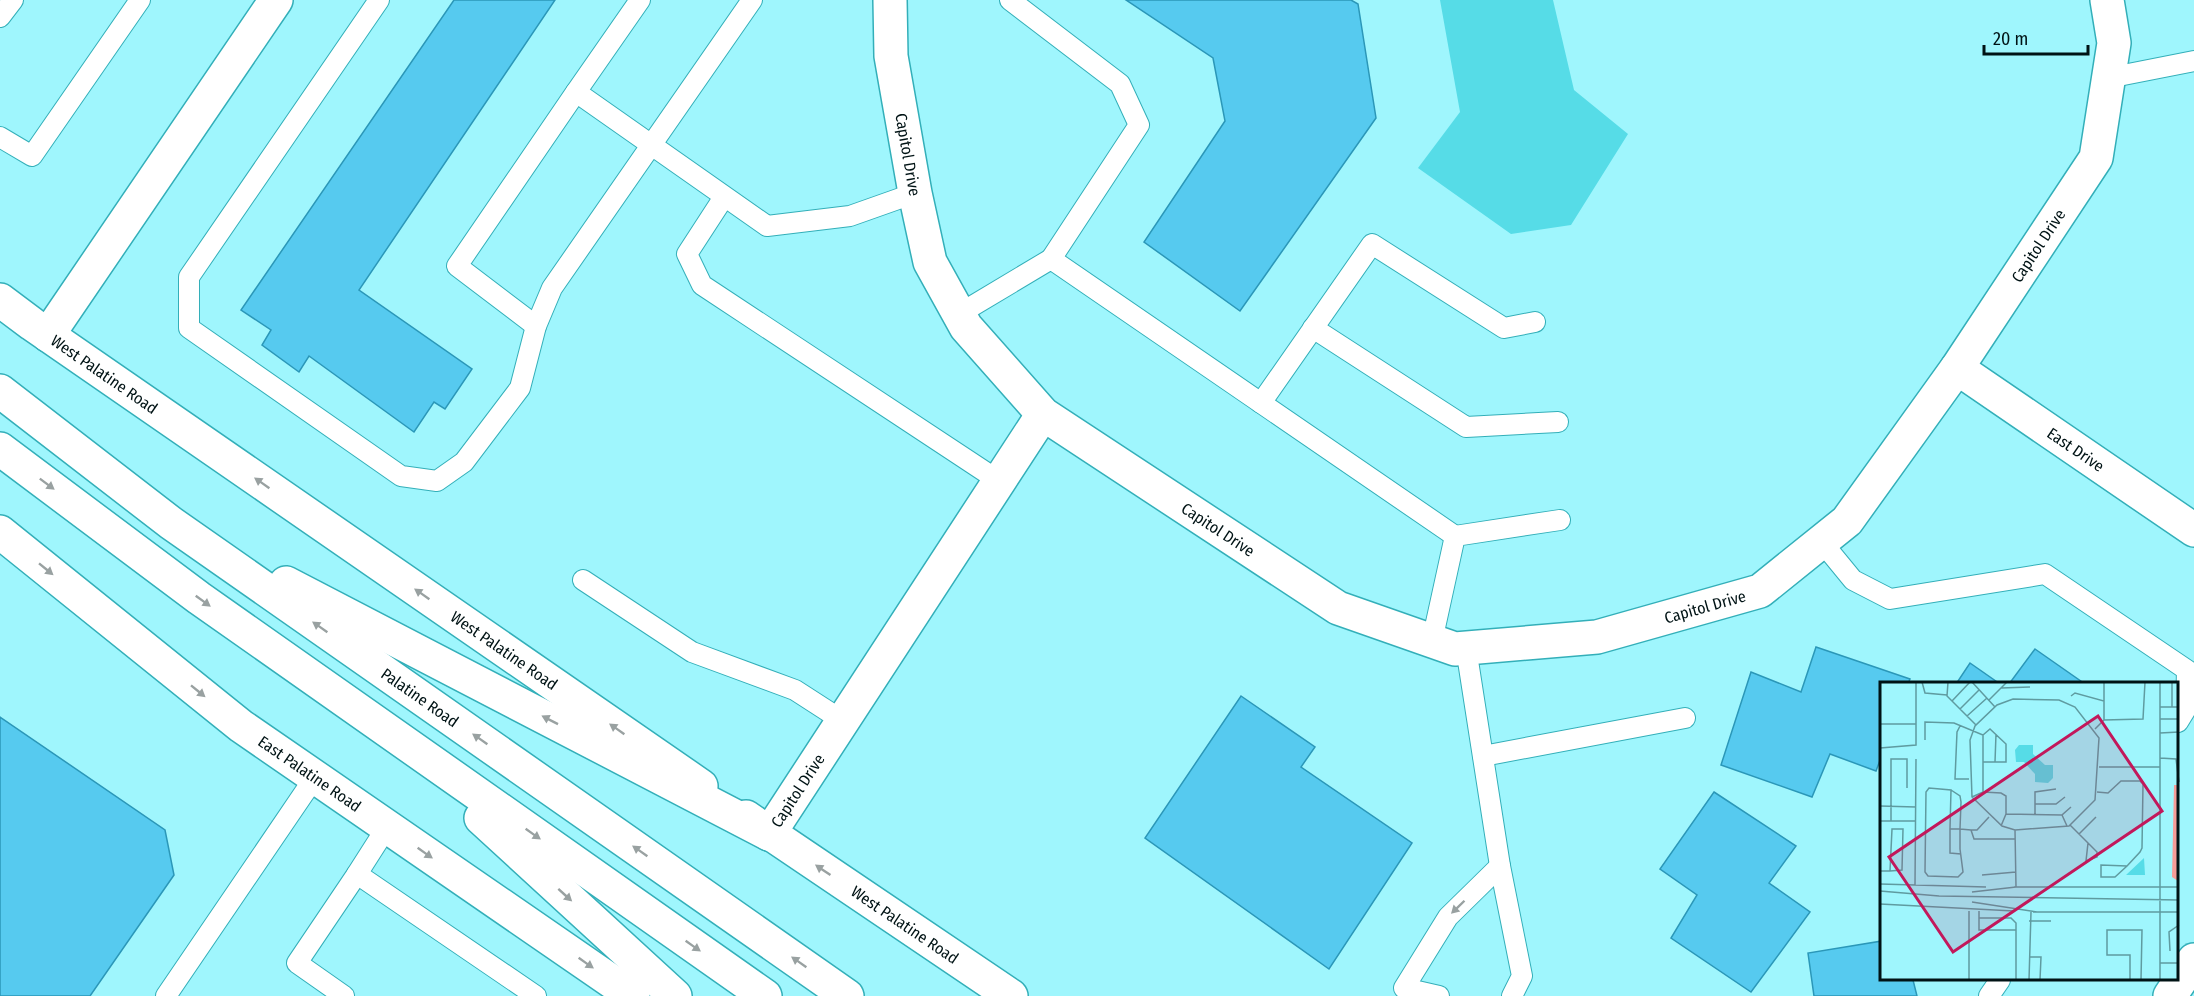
<svg xmlns="http://www.w3.org/2000/svg" width="2194" height="996" viewBox="0 0 2194 996" font-family="'Fira Sans Condensed',sans-serif">
	<rect width="100%" height="100%" fill="#9ff6fd"/>
	<polygon fill="#56dce7" points="1440,0 1553,0 1574,90 1628,134 1571,225 1511,234 1418,168 1460,112"/>
	<g fill="#56caef" stroke="#2b97b8" stroke-width="1.5">
		<polygon points="454,0 555,0 359,290 472,369 445,409 434,402 414,432 309,356 299,372 262,345 271,330 241,310"/>
		<polygon points="1126,0 1351,0 1358,4 1376,118 1240,311 1144,242 1225,121 1213,58"/>
		<polygon points="1816,647 1910,679 1908,684 1882,684 1882,755 1876,771 1830,754 1812,797 1721,765 1751,672 1801,692"/>
		<polygon points="2035,649 2085,684 2009,684"/>
		<polygon points="1970,663 2000,684 1956,684"/>
		<polygon points="1241,696 1315,747 1301,767 1412,843 1329,969 1145,838"/>
		<polygon points="0,717 165,830 174,875 90,996 0,996"/>
		<polygon points="1714,792 1796,846 1769,883 1810,912 1751,992 1671,938 1697,895 1660,869"/>
		<polygon points="1882,941 1882,980 1913,980 1917,996 1814,996 1808,953"/>
	</g>
	<g fill="none" stroke-linecap="round" stroke-linejoin="round">
		<defs>
			<g id="service">
				<polyline points="379,0 189,277 189,328 401,476 437,481 464,462 520,388 536,326 552,288 752,0"/>
				<polyline points="640,0 576,92 767,226 850,216 915,193"/>
				<polyline points="1010,0 1120,84 1139,125 1051,259"/>
				<polyline points="0,17 13,0"/>
				<polyline points="2108,78 2194,61"/>
				<polyline points="0,137 32,156 140,0"/>
				<polyline points="724,197 687,254 702,285 999,481"/>
				<polyline points="959,314 1051,259 1455,536"/>
				<polyline points="536,326 457,266 576,92"/>
				<polyline points="1313,328 1466,427 1558,422"/>
				<polyline points="1261,403 1372,244 1504,328 1535,322"/>
				<polyline points="1821,541 1853,580 1890,599 2045,574 2187,670 2186,709 2178,722"/>
				<polyline points="583,580 692,652 795,690 843,721"/>
				<polyline points="1432,641 1455,536 1560,520"/>
				<polyline points="1466,648 1500,866 1522,976 1512,996"/>
				<polyline points="1483,756 1685,718"/>
				<polyline points="387,827 357,874 536,996"/>
				<polyline points="166,996 315,777"/>
				<polyline points="344,996 297,963 357,874"/>
				<polyline points="1439,996 1404,988 1448,917 1500,866"/>
				<polyline points="1989,996 2000,980"/>
			</g>
			<g id="minor">
				<path id="s1" d="M890,0L891,56L915,193L930,262L966,327L1043,414L1338,608L1455,649L1597,637L1760,591L1847,521L1957,368L2096,158L2114,43L2107,0"/>
				<polyline points="48,335 276,0"/>
				<path id="s2" d="M1957,368L2194,530"/>
				<path id="s3" d="M769,834L1043,414"/>
			</g>
			<g id="tertiary">
				<path id="s4" d="M0,300L32,324L701,786"/>
				<path id="s5" d="M0,532L241,726L633,996"/>
				<path id="s6" d="M746,817L1011,996"/>
			</g>
			<polyline id="secondary" points="2170,996 2194,960"/>
			<g id="trunk">
				<path id="s7" d="M0,391L171,523L847,996"/>
				<polyline points="0,449 199,598 765,996"/>
				<polyline points="286,583 769,834"/>
				<polyline points="481,818 675,996"/>
			</g>
		</defs>
		<use href="#service" stroke="#33afb9" stroke-width="22"/>
		<use href="#minor" stroke="#33afb9" stroke-width="36"/>
		<use href="#tertiary" stroke="#33afb9" stroke-width="36"/>
		<use href="#secondary" stroke="#33afb9" stroke-width="36"/>
		<use href="#trunk" stroke="#33afb9" stroke-width="36"/>
		<use href="#service" stroke="#fff" stroke-width="20"/>
		<use href="#minor" stroke="#fff" stroke-width="33"/>
		<use href="#tertiary" stroke="#fff" stroke-width="33"/>
		<use href="#secondary" stroke="#fff" stroke-width="33"/>
		<use href="#trunk" stroke="#fff" stroke-width="33"/>
	</g>
	<defs><path id="oneway-solid" d="M-6-.8H1V-3.2L6.5 0L1 3.2V.8H-6Z" transform="scale(1.5)"/></defs>
	<g fill="#99a1a1">
		<use href="#oneway-solid" transform="translate(262 483) rotate(-145)"/>
		<use href="#oneway-solid" transform="translate(47 484) rotate(37)"/>
		<use href="#oneway-solid" transform="translate(46 569) rotate(39)"/>
		<use href="#oneway-solid" transform="translate(422 594) rotate(-145)"/>
		<use href="#oneway-solid" transform="translate(203 601) rotate(36)"/>
		<use href="#oneway-solid" transform="translate(320 627) rotate(-145)"/>
		<use href="#oneway-solid" transform="translate(198 691) rotate(39)"/>
		<use href="#oneway-solid" transform="translate(550 720) rotate(-153)"/>
		<use href="#oneway-solid" transform="translate(617 729) rotate(-145)"/>
		<use href="#oneway-solid" transform="translate(480 739) rotate(-145)"/>
		<use href="#oneway-solid" transform="translate(533 834) rotate(35)"/>
		<use href="#oneway-solid" transform="translate(640 851) rotate(-145)"/>
		<use href="#oneway-solid" transform="translate(425 853) rotate(35)"/>
		<use href="#oneway-solid" transform="translate(823 870) rotate(-146)"/>
		<use href="#oneway-solid" transform="translate(565 895) rotate(42)"/>
		<use href="#oneway-solid" transform="translate(1458 907) rotate(136)"/>
		<use href="#oneway-solid" transform="translate(693 946) rotate(35)"/>
		<use href="#oneway-solid" transform="translate(799 962) rotate(-145)"/>
		<use href="#oneway-solid" transform="translate(586 963) rotate(35)"/>
	</g>
	<g text-anchor="middle" stroke-width="6" stroke-linejoin="round" paint-order="stroke">
		<g font-size="16" fill="#001315" stroke="#9ff6fd">
			<text dy="6" stroke="none"><textPath href="#s1" startOffset="156">Capitol Drive</textPath></text>
			<text dy="6" stroke="none"><textPath href="#s1" startOffset="1692">Capitol Drive</textPath></text>
			<text dy="6" stroke="none"><textPath href="#s4" startOffset="128">West Palatine Road</textPath></text>
			<text dy="6" stroke="none"><textPath href="#s2" startOffset="144">East Drive</textPath></text>
			<text dy="6" stroke="none"><textPath href="#s1" startOffset="666">Capitol Drive</textPath></text>
			<text dy="6" stroke="none"><textPath href="#s1" startOffset="1188">Capitol Drive</textPath></text>
			<text dy="6" stroke="none"><textPath href="#s4" startOffset="614">West Palatine Road</textPath></text>
			<text dy="6" stroke="none"><textPath href="#s7" startOffset="520">Palatine Road</textPath></text>
			<text dy="6" stroke="none"><textPath href="#s5" startOffset="393">East Palatine Road</textPath></text>
			<text dy="6" stroke="none"><textPath href="#s3" startOffset="52">Capitol Drive</textPath></text>
			<text dy="6" stroke="none"><textPath href="#s6" startOffset="192">West Palatine Road</textPath></text>
		</g>
	</g>
	<g transform="translate(1880 682)">
		<rect width="298" height="298" fill="#9ff6fd"/>
		<path d="M294,103H299L298,199L292,195Z" fill="#f69c98"/>
		<path d="M139,63H153V72L165,83H173V96L168,101L155,100V92L144,80H136L135,68ZM264,176L265,193H246Z" fill="#56dce7"/>
		<path fill="none" stroke="#5f9ba0" stroke-width="1.5" d="M42,0L45,11L67,13M68,0L67,14L96,43M92,0L115,25M121,6L150,5M191,14L195,11L224,19V38L215,47M133,17L179,18L195,25L219,56L215,118L189,144L135,148L122,144L92,115L90,58L95,44L117,23ZM109,18L127,0M72,19L90,0M224,19V0M280,25H299M292,25V0M80,27L99,8M87,34L107,16M280,37H299M224,38L263,37L265,0M0,42H36M80,44L77,50L75,97H89M280,51L299,50M45,58V40L74,41L103,53V110M0,66L36,63V0M280,76L296,77L299,100M103,80H126V62L110,47L103,53M115,80L116,52M219,85H280M71,108L80,114L81,120L80,147V167L83,190L78,195L48,194L45,190L46,110L49,106L71,108L70,147H80L91,148H97L109,135M217,110L228,111L241,99H260L263,102L262,166L260,170L247,184L235,195H221V183L247,184M92,115L103,110L121,111L126,114V132M155,122H176L185,115M0,124L36,125M155,133V110L176,107M0,139H36M11,139V77H27V106M190,143L217,170V175L206,179L208,161M121,144L126,132L182,133M187,144L182,133L191,125M70,147V171L81,172M91,148L94,157H135M135,148L136,205M199,152L216,135M0,189H10L22,188L23,147H12L10,189M102,193L136,190M0,202L106,205M35,204L36,77M134,205H299M0,209L59,214L299,218M92,210L136,205M92,220L157,230M0,222L134,229M99,229V236H131L136,241V298M153,230H299M99,236V248H136M149,239H171M290,269L289,250L299,243M149,275H161L160,298M280,281H299M89,298V229M149,298L151,230M250,298V273H227V248H262L261,298M280,298V0"/>
		<path fill="#c2185b" fill-opacity="0.15" stroke="#c2185b" stroke-width="3" d="M218,34L282,129L73,270L9,175Z"/>
		<rect width="298" height="298" fill="none" stroke="#001315" stroke-width="3"/>
	</g>
	<path d="M1984 45v9h104v-9" fill="none" stroke="#001315" stroke-width="3"/>
	<text x="1993" y="45" font-size="18" fill="#001315" stroke="#9ff6fd" stroke-width="4.5" paint-order="stroke">20 m</text>
</svg>
